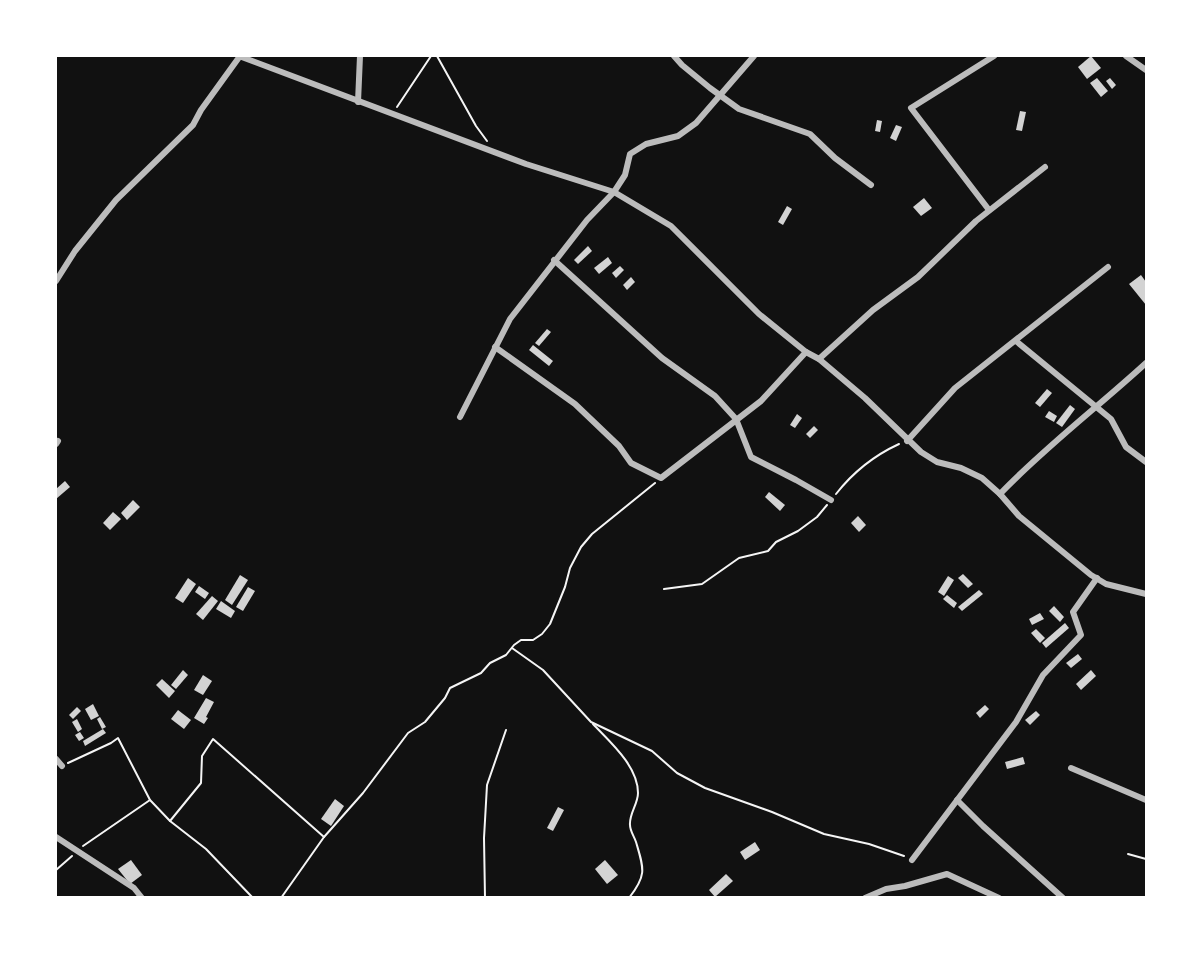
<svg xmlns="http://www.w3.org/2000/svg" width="1202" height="953" viewBox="0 0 1202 953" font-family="'DM Sans',sans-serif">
	<rect width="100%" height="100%" fill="#111"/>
	<g fill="#d3d3d3">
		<polygon points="1091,56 1101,68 1087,79 1078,67"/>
		<polygon points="1097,78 1108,91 1101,97 1090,83"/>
		<polygon points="1110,78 1116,85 1112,89 1106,81"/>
		<polygon points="1020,111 1026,112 1022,131 1016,130"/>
		<polygon points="877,120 882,121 880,132 875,131"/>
		<polygon points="896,125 902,127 896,141 890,138"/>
		<polygon points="924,198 932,208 921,216 913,207"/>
		<polygon points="787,206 792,209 783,225 778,222"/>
		<polygon points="588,246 592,251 578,264 574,260"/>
		<polygon points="608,257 612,263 599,274 594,268"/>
		<polygon points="620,266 624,270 616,278 612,273"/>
		<polygon points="1141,275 1146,282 1146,305 1129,284"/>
		<polygon points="631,277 635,282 627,290 623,285"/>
		<polygon points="547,329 551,332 539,346 535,343"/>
		<polygon points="533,345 553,361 549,366 529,350"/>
		<polygon points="1047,389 1052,393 1040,407 1035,403"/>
		<polygon points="1070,405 1075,409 1062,427 1056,423"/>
		<polygon points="1049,411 1057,416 1054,422 1045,417"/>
		<polygon points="797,414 802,418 795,428 790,425"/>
		<polygon points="814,426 818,430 810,438 806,434"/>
		<polygon points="65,481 70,487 56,499 56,489"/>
		<polygon points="769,492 785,505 780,511 765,497"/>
		<polygon points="133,500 140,507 127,520 121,513"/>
		<polygon points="113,512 121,519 110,530 103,523"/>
		<polygon points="858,516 866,525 859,532 851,523"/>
		<polygon points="963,574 973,584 968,588 958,578"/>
		<polygon points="240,575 248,580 232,605 225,600"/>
		<polygon points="948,576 954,580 944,596 938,592"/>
		<polygon points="188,578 196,584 183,603 175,598"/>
		<polygon points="199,586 209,593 205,599 195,592"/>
		<polygon points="248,587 255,591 243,611 236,607"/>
		<polygon points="979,590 983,594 962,611 958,607"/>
		<polygon points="947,595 957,603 954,608 943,599"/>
		<polygon points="212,596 218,601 203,620 196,614"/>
		<polygon points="221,601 235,611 231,618 216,609"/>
		<polygon points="1054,606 1064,617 1060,622 1049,611"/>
		<polygon points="1040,613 1044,619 1032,625 1029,619"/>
		<polygon points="1065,623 1069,628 1046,648 1042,643"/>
		<polygon points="1036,629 1045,638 1040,643 1031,633"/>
		<polygon points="1078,654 1082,659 1071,668 1066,663"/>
		<polygon points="183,670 188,675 176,689 171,685"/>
		<polygon points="1091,670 1096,676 1081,690 1076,684"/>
		<polygon points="203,675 212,681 203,695 194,690"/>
		<polygon points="162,679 175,691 169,698 156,685"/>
		<polygon points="206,698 214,702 206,717 208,718 204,724 194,718"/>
		<polygon points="93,704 99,716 91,720 85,709"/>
		<polygon points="985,705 989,709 980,718 976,713"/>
		<polygon points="77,707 81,711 73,719 69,715"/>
		<polygon points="178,710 191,720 184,729 171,719"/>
		<polygon points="1036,711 1040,715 1030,725 1025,720"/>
		<polygon points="100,717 106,727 102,729 97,719"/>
		<polygon points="77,719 82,729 78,732 72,722"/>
		<polygon points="103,729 106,733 85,746 83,741"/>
		<polygon points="80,732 84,738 79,741 75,735"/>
		<polygon points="1023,757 1025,764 1007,769 1005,762"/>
		<polygon points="335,799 344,806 331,826 321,819"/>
		<polygon points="558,807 564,810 553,831 547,828"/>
		<polygon points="755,842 760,850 745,860 740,852"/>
		<polygon points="131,860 142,875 130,884 118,869"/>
		<polygon points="605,860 618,875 607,884 595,869"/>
		<polygon points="726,874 733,881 715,897 709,890"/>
	</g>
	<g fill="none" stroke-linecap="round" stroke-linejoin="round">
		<g stroke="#f5f5f5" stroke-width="2">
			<polyline points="437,56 476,126 487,141"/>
			<polyline points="397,107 431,56"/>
			<path d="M836,494C854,471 873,456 899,444"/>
			<polyline points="664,589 702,584 739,558 768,551 776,542 798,531 817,517 827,505"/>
			<polyline points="512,648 543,670 591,722 652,751 677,773 705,788 772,812 824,834 869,844 904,856"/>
			<path d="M593,724C610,742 638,766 638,793C638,804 629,814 630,825C630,831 634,836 636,842C644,869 647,875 629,898"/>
			<polyline points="68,763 111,743 118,738 150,800 170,821 206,849 253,898"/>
			<polyline points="170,821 201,783 202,756 213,739 324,837 281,898"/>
			<polyline points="324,837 363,793 408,733 425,722 445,698 450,688 481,673 490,663 506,655 514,645 521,640 533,640 542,634 550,624 565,587 570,568 581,547 592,534 655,483"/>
			<polyline points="83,846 150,800"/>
			<polyline points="1128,854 1146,859"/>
			<polyline points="56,870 72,856"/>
			<polyline points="485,898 484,838 487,785 506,730"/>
		</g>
		<g stroke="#bcbcbc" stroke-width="6">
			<polyline points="239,56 526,164 614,192 671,226 759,314 806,352 819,359 865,398 921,452 937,462 961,468 982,478 1000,494 1019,516 1091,575 1106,584 1146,594"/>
			<polyline points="674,56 682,65 710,88 739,109 810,134 835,158 871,185"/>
			<polyline points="1126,56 1146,70"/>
			<polyline points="358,102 360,56"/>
			<polyline points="989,210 911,108 994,56"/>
			<polyline points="554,260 662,358 715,396 736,419 751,457 796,480 831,500"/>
			<polyline points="56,281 75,251 116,200 193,125 201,110 240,56"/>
			<polyline points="1016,341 1111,419 1126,447 1146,462"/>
			<polyline points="495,347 575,404 619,446 631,463 661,478 761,401 806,352"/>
			<polyline points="819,359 873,310 918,277 976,221 1045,167"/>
			<polyline points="460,417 510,319 587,220 614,192 625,175 630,154 646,144 678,136 696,123 754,56"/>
			<polyline points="907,441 955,388 1108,267"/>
			<polyline points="56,444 58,441"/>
			<path d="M1000,494C1045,447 1098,407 1146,363"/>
			<polyline points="56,759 62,766"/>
			<polyline points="1071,768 1146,800"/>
			<polyline points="957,800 983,826 1063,898"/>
			<polyline points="56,837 134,888 142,898"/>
			<polyline points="912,860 1016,722 1043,675 1081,635 1073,612 1097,578"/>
			<polyline points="865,898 886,889 905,886 947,874 999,898"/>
		</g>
	</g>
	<rect width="1202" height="953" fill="none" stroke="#ffffff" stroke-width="114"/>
</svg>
